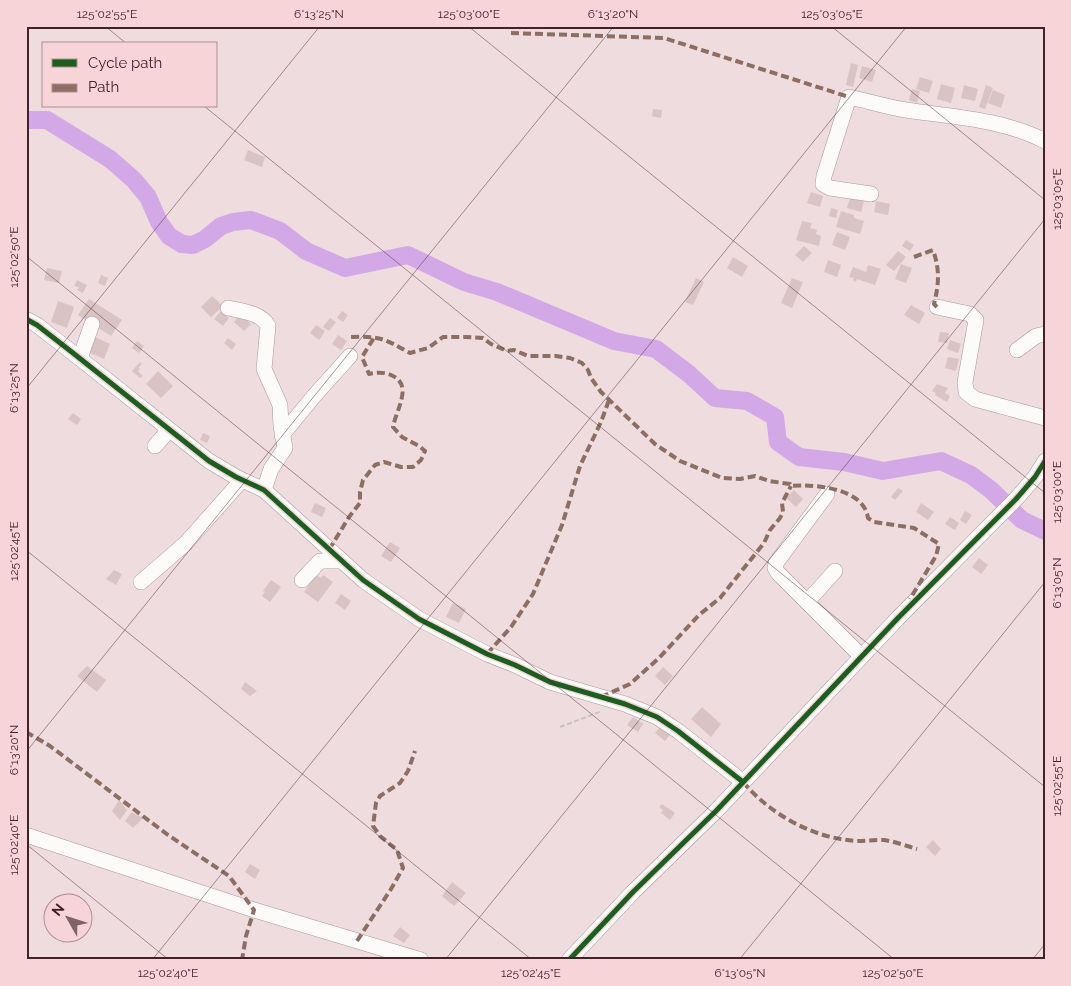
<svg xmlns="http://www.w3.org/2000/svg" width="1071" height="986" viewBox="0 0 1071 986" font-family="Raleway,sans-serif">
	<rect width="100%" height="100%" fill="#efdcde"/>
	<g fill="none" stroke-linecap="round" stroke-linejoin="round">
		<polyline stroke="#d2a9e6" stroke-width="18" points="26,120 47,120 110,159 134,180 148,197 159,222 169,236 182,244 193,245 205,239 221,226 233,222 251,220 280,231 306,251 345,268 408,255 464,282 497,292 614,341 656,349 689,374 715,398 747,401 775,417 778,442 799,457 844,462 883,471 941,461 971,475 991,490 1022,520 1045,531"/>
	</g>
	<g fill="#dac3c3">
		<polygon points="851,63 858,65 853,87 846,85"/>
		<polygon points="862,66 876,70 872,82 859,78"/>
		<polygon points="920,77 933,81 929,93 916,89"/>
		<polygon points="941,84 955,88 951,103 937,99"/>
		<polygon points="964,85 978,89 975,101 961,98"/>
		<polygon points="986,85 993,88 985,109 979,107"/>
		<polygon points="912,89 920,91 917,103 909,100"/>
		<polygon points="993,90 1005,95 1001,108 988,103"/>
		<polygon points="653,109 662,110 661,118 652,116"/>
		<polygon points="248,150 265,157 262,167 244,160"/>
		<polygon points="811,192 823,196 820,207 807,203"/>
		<polygon points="850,198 864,201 861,212 847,208"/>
		<polygon points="876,201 890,204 888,215 874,212"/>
		<polygon points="831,208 838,210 836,218 829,216"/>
		<polygon points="841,211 854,215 854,218 864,221 860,234 836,227"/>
		<polygon points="802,221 812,223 810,228 817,230 816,234 821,236 819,246 796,240"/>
		<polygon points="837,232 850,237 845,250 832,245"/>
		<polygon points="906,240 914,245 910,251 902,246"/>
		<polygon points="804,246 812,253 803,262 795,255"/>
		<polygon points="898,251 906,257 894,271 886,265"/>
		<polygon points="733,257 748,266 742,277 727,268"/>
		<polygon points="828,260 841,265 837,277 824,272"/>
		<polygon points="901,264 912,268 906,283 895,279"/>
		<polygon points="868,265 881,269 875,285 857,279 856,282 853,281 854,278 849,277 853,267 866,272"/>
		<polygon points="47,268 62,271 59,283 44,280"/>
		<polygon points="101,275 108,278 105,286 98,283"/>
		<polygon points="696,278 704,282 693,305 685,302"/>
		<polygon points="792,278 803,282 792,308 781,303"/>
		<polygon points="77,280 87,285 83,293 77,290 79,287 74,286"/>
		<polygon points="212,296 223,306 211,317 201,307"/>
		<polygon points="89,299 122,320 111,336 78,315"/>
		<polygon points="58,301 74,307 67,328 51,322"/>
		<polygon points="911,305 925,313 919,324 904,315"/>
		<polygon points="221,311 229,318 223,326 214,319"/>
		<polygon points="342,311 348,315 343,322 337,318"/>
		<polygon points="240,315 251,324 244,331 234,322"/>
		<polygon points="330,318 336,322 329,331 323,327"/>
		<polygon points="316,325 325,331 319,340 310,333"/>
		<polygon points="940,332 949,333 947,343 938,342"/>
		<polygon points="338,335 347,341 341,350 332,344"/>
		<polygon points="93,336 110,344 104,359 90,353 92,348 89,347"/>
		<polygon points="228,338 236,344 232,350 224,343"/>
		<polygon points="950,340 961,344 958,353 947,349"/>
		<polygon points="137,341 144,346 139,353 132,348"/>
		<polygon points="948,357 959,359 956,371 945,368"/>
		<polygon points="140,362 142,364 138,368 140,369 138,371 143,376 140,378 132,371"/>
		<polygon points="158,371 173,386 161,398 146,384"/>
		<polygon points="937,384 948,388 945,393 950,396 947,402 935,395 936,393 932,391"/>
		<polygon points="73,413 81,419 77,425 68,419"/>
		<polygon points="203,433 210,436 207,443 200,440"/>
		<polygon points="898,488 903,491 895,500 891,497"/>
		<polygon points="794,490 803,499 796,507 786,498"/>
		<polygon points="315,503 326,508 322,517 311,512"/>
		<polygon points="921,503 934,512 928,520 916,512"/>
		<polygon points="965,511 972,515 966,524 960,520"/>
		<polygon points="950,517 959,523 955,530 945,524"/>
		<polygon points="390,542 400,548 391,562 381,556"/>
		<polygon points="979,558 988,565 981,574 972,567"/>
		<polygon points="114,570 122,574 116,585 106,579"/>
		<polygon points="316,575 321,578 323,575 333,582 318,602 304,592"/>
		<polygon points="271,580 281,587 270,602 262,596 265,592 263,591"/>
		<polygon points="341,594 351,601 345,610 335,603"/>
		<polygon points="453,603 466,609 459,623 446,617"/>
		<polygon points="87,666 106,680 97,692 77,676"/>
		<polygon points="663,667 673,676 665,685 655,676"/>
		<polygon points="245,682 257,691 250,696 241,689"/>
		<polygon points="702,707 721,724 711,737 691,719"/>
		<polygon points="633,717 643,724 638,732 627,725"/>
		<polygon points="663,723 673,731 665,741 655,733"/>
		<polygon points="119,800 127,810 120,820 112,811"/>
		<polygon points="662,804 675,813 670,820 661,813 663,810 659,807"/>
		<polygon points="132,812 143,818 133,828 125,821"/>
		<polygon points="933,840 941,849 935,856 926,847"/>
		<polygon points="250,864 260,870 255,879 245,872"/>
		<polygon points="452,882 466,893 454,906 442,896"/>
		<polygon points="400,927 410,935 404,943 393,936"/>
	</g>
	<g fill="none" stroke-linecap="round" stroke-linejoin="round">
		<defs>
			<g id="minor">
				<path d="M871,194L830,188L823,184L824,176L849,97C868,101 887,107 906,110C953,117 1002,119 1045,141"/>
				<polyline points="937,307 970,314 976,320 965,382 966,392 975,399 1045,418"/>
				<path d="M228,308C241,311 262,313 268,326L264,369L280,405L281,426L285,448L271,469L264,490"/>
				<polyline points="26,319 37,325 73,353 209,461 236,477 264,490 363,580 419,619 487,654 515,665 550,682 625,704 657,717 678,731 743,782"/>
				<polyline points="1017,350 1036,336 1045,334"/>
				<polyline points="80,358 92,324"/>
				<polyline points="282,435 314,396 350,356"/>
				<polyline points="155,446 169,430"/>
				<polyline points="827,494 776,563 775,568 778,573 861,656"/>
				<polyline points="302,580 320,561 342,561"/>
				<polyline points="141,582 186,543 242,480"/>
				<polyline points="807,602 835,571"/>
				<polyline points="26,835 254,910 421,960"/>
				<polyline points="569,960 633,892 716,811 898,618 1016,499 1035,477 1045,461"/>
			</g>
		</defs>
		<use href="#minor" stroke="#ad979a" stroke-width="16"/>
		<polyline stroke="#cac1c3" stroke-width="2" stroke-dasharray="5 2.5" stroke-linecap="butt" points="560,727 602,711"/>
		<use href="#minor" stroke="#fdfafa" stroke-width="15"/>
		<g stroke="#8d6e63" stroke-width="4" stroke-dasharray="8 4" stroke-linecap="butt">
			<polyline points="511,33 664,38 849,97"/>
			<path d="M914,257L933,250C940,270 939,284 934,304L937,307"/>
			<path d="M351,337C381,336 385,339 410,353L428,348L443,337H466L483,338L491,344L507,351L514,350L528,356H556L570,358L582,363L588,370L591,378L601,392L655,444L680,461L722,478L740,479L755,476L769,481L790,484L791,486C815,484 864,488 868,518L874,522L914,528L939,544L936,556L910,599"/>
			<path d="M329,550L349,517L360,503V492L363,480L375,465L384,462L401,467H413L421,460L425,451L419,446L402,437L393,427C396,410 413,386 393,376C386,372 377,372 369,374L362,357L375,336"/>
			<polyline points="487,654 511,627 533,594 562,525 580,466 601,422 609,400"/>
			<polyline points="601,697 630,684 659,658 699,615 720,598 764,543 770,530 780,518 783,512 782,503 791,486"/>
			<polyline points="26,732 50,746 168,835 229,876 254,910 246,936 242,960"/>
			<path d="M743,782C771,815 813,838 856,841C865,841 874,840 883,840C894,841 906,846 917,849"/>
			<polyline points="357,941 391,889 403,868 397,850 380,836 373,826 376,803 380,796 400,783 408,771 415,751"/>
		</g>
		<defs>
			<g id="cycleway">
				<polyline points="26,319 37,325 73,353 209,461 236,477 264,490 363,580 419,619 487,654 515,665 550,682 625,704 657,717 678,731 743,782"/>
				<polyline points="569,960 633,892 716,811 898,618 1016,499 1035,477 1045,461"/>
			</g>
		</defs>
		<use href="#cycleway" stroke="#f7d4d8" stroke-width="8"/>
		<use href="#cycleway" stroke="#1b5e20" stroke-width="5"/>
	</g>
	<path fill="none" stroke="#422228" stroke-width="1" stroke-opacity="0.45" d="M105,26L127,44M468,26L1045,493M831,26L1045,200M26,27L27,26M204,106L1045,787M26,256L895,960M26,389L320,26M26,550L532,960M26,752L614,26M26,844L169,960M152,960L907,26M445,960L1045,219M739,960L1045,582M1032,960L1045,944"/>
	<rect width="1071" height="986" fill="none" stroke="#f7d4d8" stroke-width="55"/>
	<rect x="42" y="42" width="175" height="65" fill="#f7d4d8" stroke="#af8d92"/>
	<rect x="52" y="59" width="25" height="8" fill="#1b5e20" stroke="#af8d92"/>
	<text x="88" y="68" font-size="15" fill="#422228">Cycle path</text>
	<rect x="52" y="84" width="25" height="8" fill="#8d6e63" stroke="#af8d92"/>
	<text x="88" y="92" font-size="15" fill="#422228">Path</text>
	<g transform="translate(68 918) rotate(309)"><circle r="24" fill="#f7d4d8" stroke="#af8d92"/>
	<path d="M0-4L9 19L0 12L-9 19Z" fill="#7f6368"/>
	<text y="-8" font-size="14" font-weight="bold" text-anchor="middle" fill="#422228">N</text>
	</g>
	<rect x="28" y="28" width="1016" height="930" fill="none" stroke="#422228" stroke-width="2"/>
	<g font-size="12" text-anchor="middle" fill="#422228">
		<text x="107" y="18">125°02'55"E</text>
		<text x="319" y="18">6°13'25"N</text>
		<text x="469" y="18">125°03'00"E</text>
		<text x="613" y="18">6°13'20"N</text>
		<text x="832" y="18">125°03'05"E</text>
		<text transform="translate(1057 199) rotate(-90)" y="4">125°03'05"E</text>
		<text transform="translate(14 257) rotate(-90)" y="4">125°02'50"E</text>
		<text transform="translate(14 388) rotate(-90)" y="4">6°13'25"N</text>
		<text transform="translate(1057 492) rotate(-90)" y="4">125°03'00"E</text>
		<text transform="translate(14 551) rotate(-90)" y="4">125°02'45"E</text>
		<text transform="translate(1057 583) rotate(-90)" y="4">6°13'05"N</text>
		<text transform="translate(14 750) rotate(-90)" y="4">6°13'20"N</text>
		<text transform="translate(1057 786) rotate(-90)" y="4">125°02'55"E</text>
		<text transform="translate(14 845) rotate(-90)" y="4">125°02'40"E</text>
		<text x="168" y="977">125°02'40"E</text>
		<text x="531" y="977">125°02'45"E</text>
		<text x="740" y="977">6°13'05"N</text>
		<text x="893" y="977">125°02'50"E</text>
	</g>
</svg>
